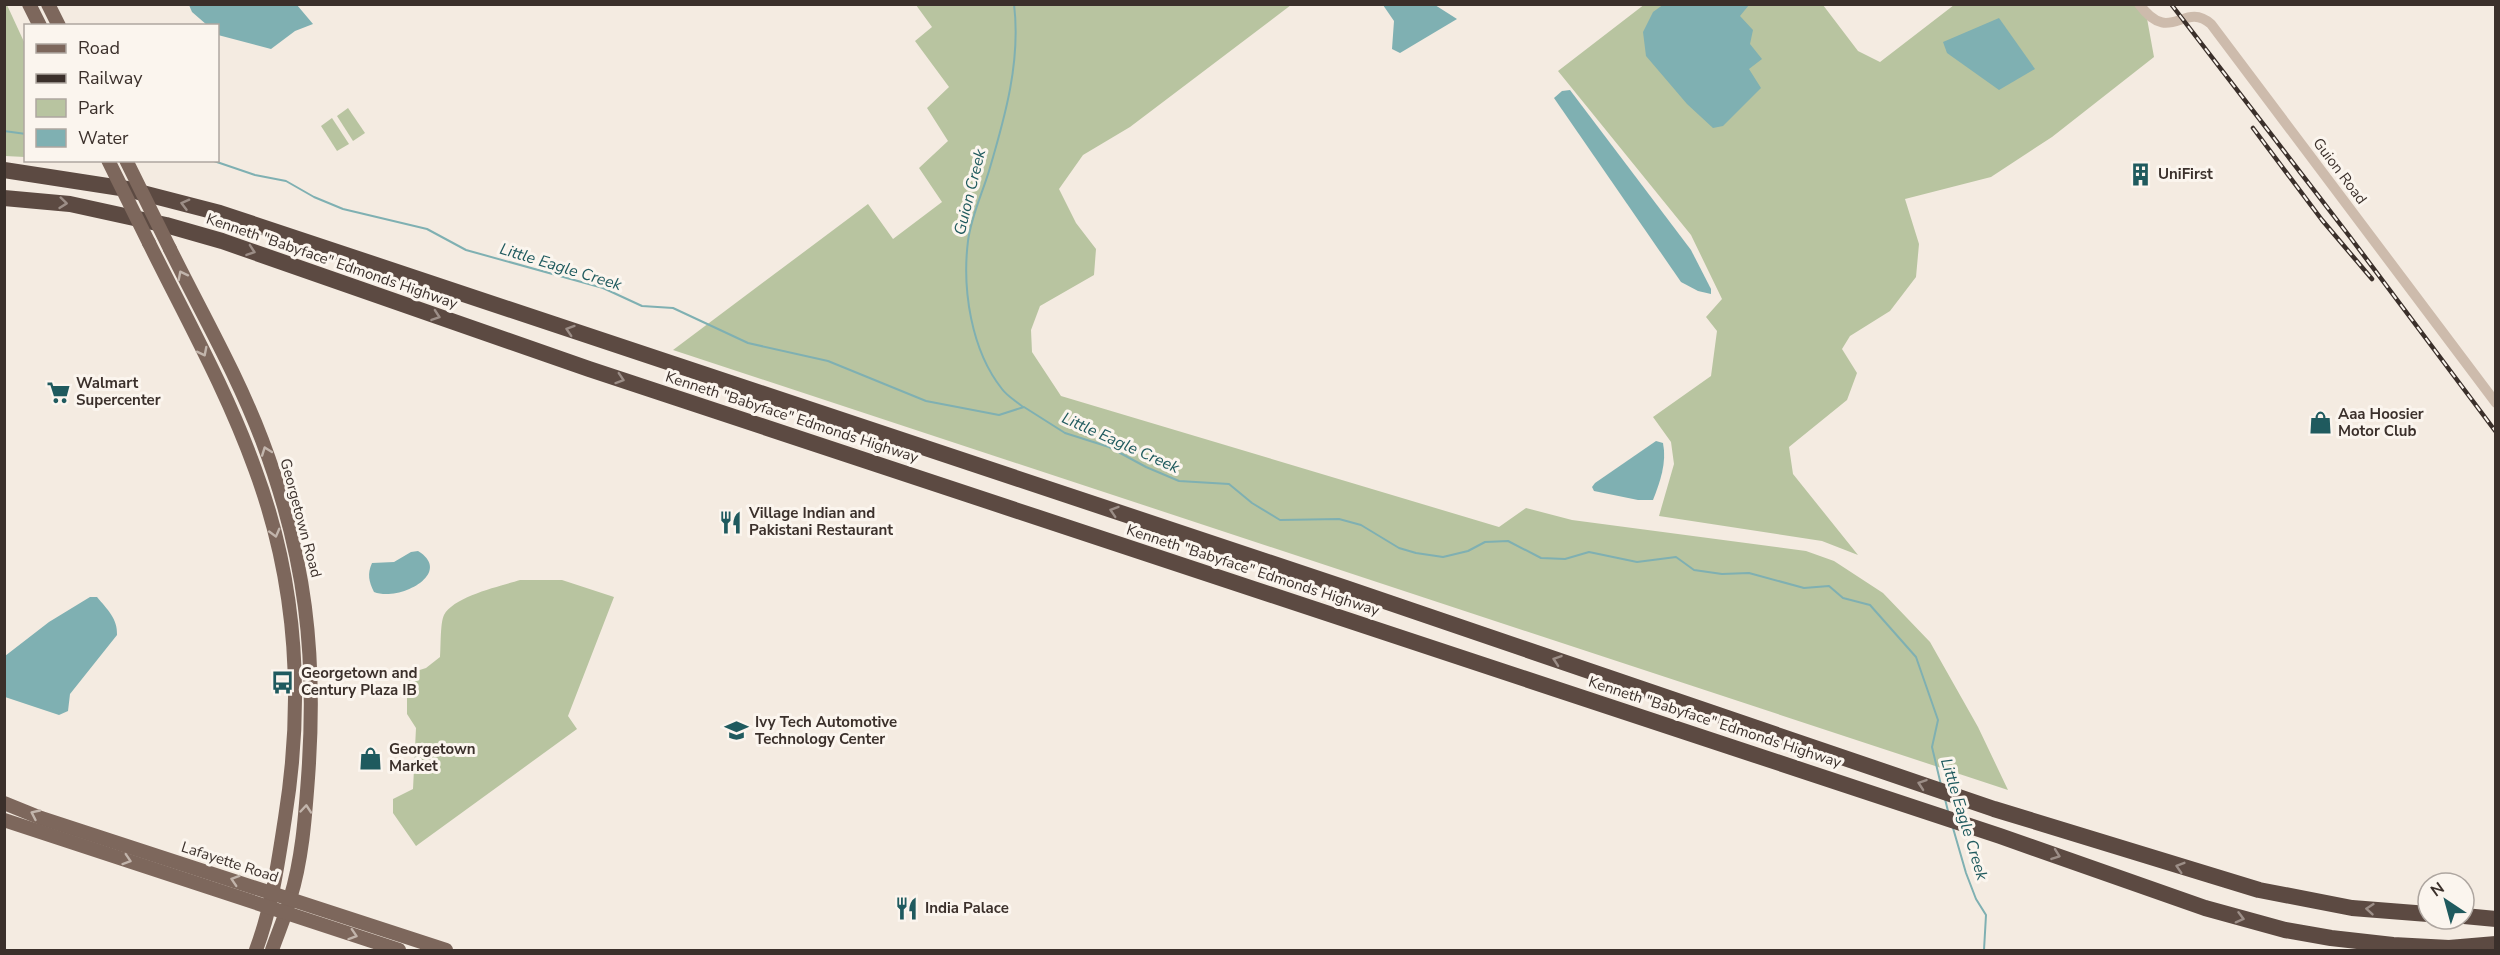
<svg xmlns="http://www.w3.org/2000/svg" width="2500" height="955" viewBox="0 0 2500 955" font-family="'Nunito Sans',sans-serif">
	<rect width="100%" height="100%" fill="#f4ebe1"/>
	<g fill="#b8c4a0">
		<polygon points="1645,4 1823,5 1858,51 1880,62 1954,5 2139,5 2146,13 2154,57 2052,137 1991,177 1905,199 1919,244 1916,277 1890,311 1850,336 1842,349 1857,373 1847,400 1789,447 1793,474 1858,555 1822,541 1659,516 1674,464 1671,442 1653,417 1711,376 1717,331 1706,317 1722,299 1691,235 1558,71"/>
		<polygon points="4,5 7,5 25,44 25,157 5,156"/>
		<polygon points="916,5 1291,5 1130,127 1083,155 1059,189 1076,223 1096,249 1094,275 1040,306 1031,330 1032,352 1061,396 1499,527 1526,508 1572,520 1806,551 1834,561 1883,593 1930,642 1978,727 2008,790 673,350 868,204 893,239 942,202 919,168 948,141 927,108 949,87 915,41 932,27"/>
		<polygon points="348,108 365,133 353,141 337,116"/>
		<polygon points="332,118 349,144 337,151 321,126"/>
		<path d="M520,580H562L614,597L568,716L577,729L416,846L393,813V799L413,789L416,728L407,714V674L426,668L440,657C441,647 440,623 444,615C454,596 501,586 520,580Z"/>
	</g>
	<g fill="#7fb0b2">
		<polygon points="1664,4 1749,5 1740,16 1753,30 1750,44 1762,59 1749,69 1761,88 1723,126 1713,128 1687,104 1646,56 1643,32 1653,12"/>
		<polygon points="189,5 297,5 313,24 295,31 271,49 218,35 218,26 207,25 192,12"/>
		<polygon points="1383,5 1435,5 1457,19 1400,53 1392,49 1394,21"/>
		<polygon points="1999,18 2035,69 1999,90 1947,53 1943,42"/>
		<polygon points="1570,90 1691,250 1711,289 1711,294 1698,291 1681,282 1554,98 1562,91"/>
		<path d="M1656,441L1663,443C1667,463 1660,482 1653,500H1638L1594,491L1592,487L1595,483Z"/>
		<path d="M418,551C454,573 400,602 374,592C369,582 367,574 372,563L394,562L411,552Z"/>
		<path d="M90,597H97C107,609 118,619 117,635L70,694L68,711L59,715L5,697V656L49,622Z"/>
	</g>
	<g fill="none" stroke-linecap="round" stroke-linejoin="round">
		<g stroke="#7fb0b2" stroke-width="2">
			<path d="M1014,4C1021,61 1005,117 989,171C982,194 971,217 968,241C962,289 971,350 1002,389C1007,396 1016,401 1023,407"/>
			<polyline points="4,131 26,134"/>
			<polyline points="211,160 255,175 286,181 314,197 343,209 427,229 466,250 603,288 642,306 673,308 748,343 828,361 926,401 999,415 1024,407 1065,433 1109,447 1146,467 1179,481 1229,484 1252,503 1280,520 1339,519 1361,525 1399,548 1416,553 1443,557 1468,551 1485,542 1508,541 1541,558 1565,559 1589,552 1637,562 1676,557 1694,570 1722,574 1749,573 1804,588 1829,586 1843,598 1870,605 1916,657 1938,720 1932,747 1941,785"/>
			<polyline points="1945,799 1948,811"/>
			<polyline points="1953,828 1966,873 1976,899 1986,915 1984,950"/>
		</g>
		<path stroke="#cdbbac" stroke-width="10" d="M2139,4C2171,47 2183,0 2211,24L2496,403"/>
		<g stroke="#7d675c" stroke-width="14">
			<polyline points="29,4 40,26"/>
			<polyline points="48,4 59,26"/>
			<path d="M149,243C186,318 227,391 255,469C297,582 304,700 285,818C278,863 272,907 256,950"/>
			<path d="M170,249C201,312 237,374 262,440C306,556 317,656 308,778C305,819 302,860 290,899C285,917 278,933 272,950"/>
			<polyline points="4,803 41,818 446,950"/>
			<polyline points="4,820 399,950"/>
		</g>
		<g stroke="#5c4a42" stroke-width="16">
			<polyline points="4,170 127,189 220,213 1346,588 1994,809 2259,890 2352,908 2428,914"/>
			<polyline points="4,198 70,204 166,225 222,241 589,369 2000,836 2205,908 2285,930 2331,938 2393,945 2449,948 2496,944"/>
			<polyline points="2464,916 2496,919"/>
		</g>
		<defs>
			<g id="rail">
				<polyline points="2171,4 2350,237 2496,432"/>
				<polyline points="2253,128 2322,220 2372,279"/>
			</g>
		</defs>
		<use href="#rail" stroke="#3b302b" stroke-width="4.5"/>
		<use href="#rail" stroke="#fbf5ee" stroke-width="2" stroke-dasharray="7" stroke-linecap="butt"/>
		<g stroke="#7d675c" stroke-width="14">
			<polyline points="108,160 149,243"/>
			<polyline points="126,160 170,249"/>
		</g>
	</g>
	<defs><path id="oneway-chevron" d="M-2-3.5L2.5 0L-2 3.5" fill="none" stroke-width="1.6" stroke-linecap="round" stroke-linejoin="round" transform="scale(1.5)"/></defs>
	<g stroke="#9c8e87">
		<use href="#oneway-chevron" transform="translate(63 203) rotate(6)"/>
		<use href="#oneway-chevron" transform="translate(185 204) rotate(-165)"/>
		<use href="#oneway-chevron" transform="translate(251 251) rotate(19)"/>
		<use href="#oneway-chevron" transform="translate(436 316) rotate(19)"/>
		<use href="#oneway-chevron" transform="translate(570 330) rotate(-162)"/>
		<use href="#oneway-chevron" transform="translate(620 379) rotate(18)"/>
		<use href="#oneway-chevron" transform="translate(1114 511) rotate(-162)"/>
		<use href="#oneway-chevron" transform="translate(1557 660) rotate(-161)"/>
		<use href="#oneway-chevron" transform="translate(1922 784) rotate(-161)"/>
		<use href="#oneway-chevron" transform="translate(2056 855) rotate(20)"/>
		<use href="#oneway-chevron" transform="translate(2180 867) rotate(-163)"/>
		<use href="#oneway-chevron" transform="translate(2370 909) rotate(-175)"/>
		<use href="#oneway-chevron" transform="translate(2240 918) rotate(15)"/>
	</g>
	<g stroke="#c2b5ac">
		<use href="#oneway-chevron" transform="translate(182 275) rotate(-117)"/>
		<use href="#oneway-chevron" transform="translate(203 352) rotate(63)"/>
		<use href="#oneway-chevron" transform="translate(266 451) rotate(-110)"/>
		<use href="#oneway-chevron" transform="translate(275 533) rotate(75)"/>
		<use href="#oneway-chevron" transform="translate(306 809) rotate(-85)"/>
		<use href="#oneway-chevron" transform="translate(35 814) rotate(-155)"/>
		<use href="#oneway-chevron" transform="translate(127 860) rotate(18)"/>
		<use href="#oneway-chevron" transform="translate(235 880) rotate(-162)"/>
		<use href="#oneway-chevron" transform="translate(353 935) rotate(18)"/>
	</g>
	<defs>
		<symbol id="building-bare" viewBox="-9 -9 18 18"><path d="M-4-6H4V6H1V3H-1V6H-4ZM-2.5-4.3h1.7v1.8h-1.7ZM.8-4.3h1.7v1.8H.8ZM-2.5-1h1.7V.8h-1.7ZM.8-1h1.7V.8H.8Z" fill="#1f5a5e" stroke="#fbf5ee" stroke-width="2.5" paint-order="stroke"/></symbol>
		<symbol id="supermarket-bare" viewBox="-9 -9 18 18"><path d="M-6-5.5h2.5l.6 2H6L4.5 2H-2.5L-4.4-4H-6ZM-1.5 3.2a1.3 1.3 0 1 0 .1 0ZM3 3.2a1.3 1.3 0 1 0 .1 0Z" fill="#1f5a5e" stroke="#fbf5ee" stroke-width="2.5" paint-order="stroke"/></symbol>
		<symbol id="shop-bare" viewBox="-9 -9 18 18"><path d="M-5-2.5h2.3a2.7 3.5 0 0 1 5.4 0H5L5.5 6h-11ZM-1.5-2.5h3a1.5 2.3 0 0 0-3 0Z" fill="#1f5a5e" stroke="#fbf5ee" stroke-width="2.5" paint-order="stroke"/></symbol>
		<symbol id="restaurant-bare" viewBox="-9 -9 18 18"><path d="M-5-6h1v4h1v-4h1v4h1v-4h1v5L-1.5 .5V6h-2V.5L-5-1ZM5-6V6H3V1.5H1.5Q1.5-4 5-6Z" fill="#1f5a5e" stroke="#fbf5ee" stroke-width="2.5" paint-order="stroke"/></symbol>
		<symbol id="bus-bare" viewBox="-9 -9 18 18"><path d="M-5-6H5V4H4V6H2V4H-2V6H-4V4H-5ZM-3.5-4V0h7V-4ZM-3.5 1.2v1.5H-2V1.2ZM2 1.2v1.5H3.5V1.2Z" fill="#1f5a5e" stroke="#fbf5ee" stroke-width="2.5" paint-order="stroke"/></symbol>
		<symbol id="university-bare" viewBox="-9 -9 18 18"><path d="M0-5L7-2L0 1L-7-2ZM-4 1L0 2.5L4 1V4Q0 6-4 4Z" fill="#1f5a5e" stroke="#fbf5ee" stroke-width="2.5" paint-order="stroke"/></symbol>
	</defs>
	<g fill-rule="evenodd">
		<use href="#building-bare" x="2124" y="158" width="33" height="33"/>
		<use href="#supermarket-bare" x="42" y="376" width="33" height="33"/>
		<use href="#shop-bare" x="2304" y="406" width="33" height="33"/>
		<use href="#restaurant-bare" x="714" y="506" width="33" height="33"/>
		<use href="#bus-bare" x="266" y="666" width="33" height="33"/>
		<use href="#university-bare" x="720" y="714" width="33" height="33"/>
		<use href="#shop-bare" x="354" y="742" width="33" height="33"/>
		<use href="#restaurant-bare" x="890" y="892" width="33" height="33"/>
	</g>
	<g text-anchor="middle" stroke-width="6" stroke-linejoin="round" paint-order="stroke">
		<g font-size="15" fill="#3b302b" stroke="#fbf5ee">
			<text transform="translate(2340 171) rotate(53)" y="5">Guion Road</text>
			<text transform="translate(332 261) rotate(19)" y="5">Kenneth "Babyface" Edmonds Highway</text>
			<text transform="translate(792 417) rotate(18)" y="5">Kenneth "Babyface" Edmonds Highway</text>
			<text transform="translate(301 518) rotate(75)" y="5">Georgetown Road</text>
			<text transform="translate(1253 570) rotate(18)" y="5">Kenneth "Babyface" Edmonds Highway</text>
			<text transform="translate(1715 722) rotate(18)" y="5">Kenneth "Babyface" Edmonds Highway</text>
			<text transform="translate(230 862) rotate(18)" y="5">Lafayette Road</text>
		</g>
		<g font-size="15" font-weight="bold" fill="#3b302b" stroke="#fbf5ee" text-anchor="start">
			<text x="2158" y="179">UniFirst</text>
			<text x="76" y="388">Walmart<tspan x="76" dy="17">Supercenter</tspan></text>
			<text x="2338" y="419">Aaa Hoosier<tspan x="2338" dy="17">Motor Club</tspan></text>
			<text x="749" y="518">Village Indian and<tspan x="749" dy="17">Pakistani Restaurant</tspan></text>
			<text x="301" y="678">Georgetown and<tspan x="301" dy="17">Century Plaza IB</tspan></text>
			<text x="755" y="727">Ivy Tech Automotive<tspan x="755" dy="17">Technology Center</tspan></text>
			<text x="389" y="754">Georgetown<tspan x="389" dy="17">Market</tspan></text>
			<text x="925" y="913">India Palace</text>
		</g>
		<g font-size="16" font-style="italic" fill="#1f5a5e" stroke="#fbf5ee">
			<text transform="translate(969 192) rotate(-76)" y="6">Guion Creek</text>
			<text transform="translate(561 266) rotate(17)" y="6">Little Eagle Creek</text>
			<text transform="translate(1121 442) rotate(24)" y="6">Little Eagle Creek</text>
			<text transform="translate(1965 819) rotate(73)" y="6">Little Eagle Creek</text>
		</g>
	</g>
	<rect width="2500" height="955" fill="none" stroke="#3b302b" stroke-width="12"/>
	<rect x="24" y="24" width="195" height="138" fill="#fbf5ee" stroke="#aea6a0" stroke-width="1.5"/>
	<rect x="36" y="44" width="30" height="9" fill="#7d675c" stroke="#aea6a0" stroke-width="1.5"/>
	<text x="78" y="54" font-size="18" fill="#3b302b">Road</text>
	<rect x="36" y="74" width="30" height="9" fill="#3b302b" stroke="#aea6a0" stroke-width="1.5"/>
	<text x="78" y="84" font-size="18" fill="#3b302b">Railway</text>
	<rect x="36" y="99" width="30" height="18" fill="#b8c4a0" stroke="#aea6a0" stroke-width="1.5"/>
	<text x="78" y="114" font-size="18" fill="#3b302b">Park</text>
	<rect x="36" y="129" width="30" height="18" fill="#7fb0b2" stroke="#aea6a0" stroke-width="1.5"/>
	<text x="78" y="144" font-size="18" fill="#3b302b">Water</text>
	<g transform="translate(2446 901) rotate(324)"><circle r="28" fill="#fbf5ee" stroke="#aea6a0" stroke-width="1.5"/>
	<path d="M0-4.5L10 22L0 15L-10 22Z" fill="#1f5a5e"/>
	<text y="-9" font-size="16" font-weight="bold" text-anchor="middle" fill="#3b302b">N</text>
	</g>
</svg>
